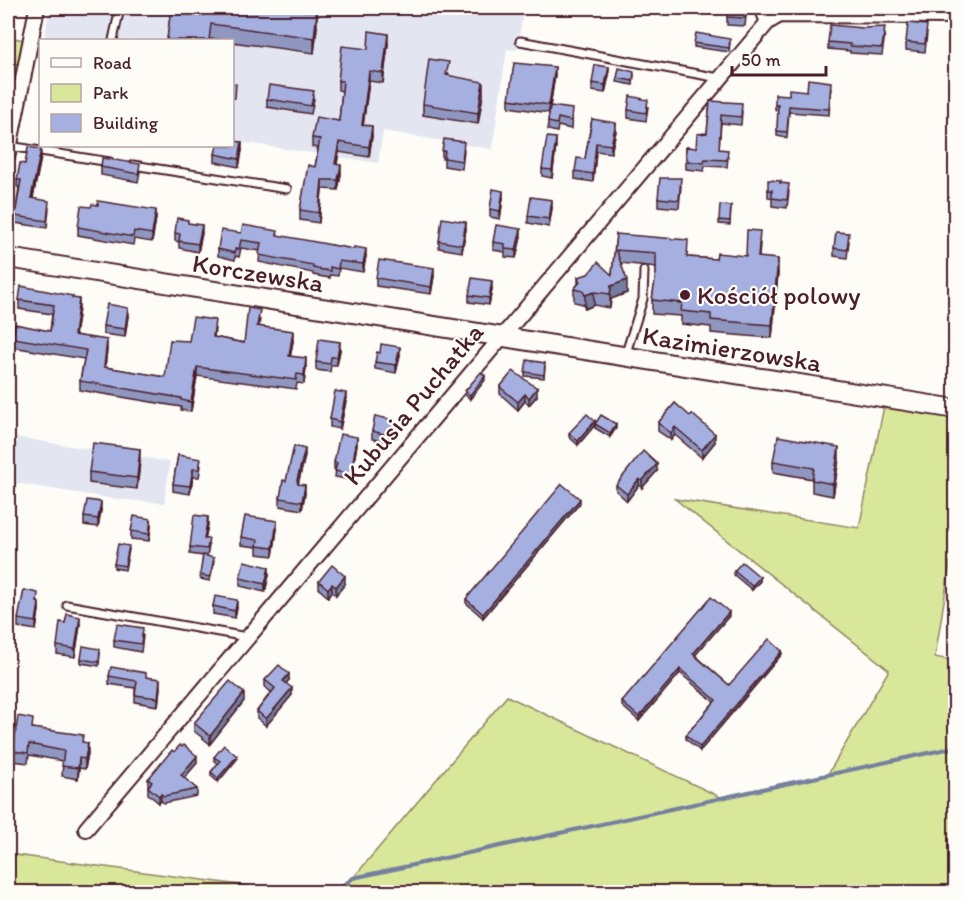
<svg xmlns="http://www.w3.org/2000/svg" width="963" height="900" viewBox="0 0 963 900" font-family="Itim,sans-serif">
	<rect width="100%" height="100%" fill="#fdfcf7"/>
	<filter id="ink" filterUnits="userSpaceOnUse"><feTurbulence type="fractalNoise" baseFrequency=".0167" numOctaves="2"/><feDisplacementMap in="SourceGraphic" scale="12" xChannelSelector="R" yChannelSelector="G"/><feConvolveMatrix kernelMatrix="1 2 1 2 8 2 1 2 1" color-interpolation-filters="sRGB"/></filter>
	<g filter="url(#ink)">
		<g fill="#e3e5f0">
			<polygon points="50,8 524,8 517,50 507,49 492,149 383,131 378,163 233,141 232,40 44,40"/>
			<polygon points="8,436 170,462 164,503 115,499 8,482"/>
		</g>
		<g fill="#d9e79a" stroke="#928362" stroke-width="1.5">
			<polygon points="8,37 25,40 16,78 8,76"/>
			<polygon points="884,406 955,418 955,533 935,657 955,661 955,892 407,892 348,884 507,696 720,797 828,774 889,670 675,499 859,528"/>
			<polygon points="8,854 293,892 8,892"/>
		</g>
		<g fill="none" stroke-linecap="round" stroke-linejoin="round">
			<polyline stroke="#747f9e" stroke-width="4" points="341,887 353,878 956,747"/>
			<defs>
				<g id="service">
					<polyline points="113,40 120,8"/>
					<polyline points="520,41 719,78"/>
					<polyline points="9,146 110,162"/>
					<polyline points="133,165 287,189"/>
					<polyline points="625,356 643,299 644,271"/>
					<polyline points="67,605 247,637"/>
				</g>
				<g id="minor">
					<polyline points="762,8 768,22"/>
					<polyline points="8,154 37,8"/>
					<polyline points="86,829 768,22 780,15 956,16"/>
				</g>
				<polyline id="tertiary" points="8,258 956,409"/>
			</defs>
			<use href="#service" stroke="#4a1f2b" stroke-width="11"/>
			<use href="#minor" stroke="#4a1f2b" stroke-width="18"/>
			<use href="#tertiary" stroke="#4a1f2b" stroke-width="22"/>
			<use href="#service" stroke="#fdfcf7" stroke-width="7"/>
			<use href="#minor" stroke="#fdfcf7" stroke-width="14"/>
			<use href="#tertiary" stroke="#fdfcf7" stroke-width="18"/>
		</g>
		<g fill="#8f97c1" stroke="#4a1f2b" stroke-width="1.5">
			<polygon points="171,8 317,27 314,53 232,42 232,40 211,39 211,40 167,40"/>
			<polygon points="364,8 383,8 383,10"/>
			<polygon points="747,8 745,26 727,25 727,17"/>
			<polygon points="927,33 925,52 906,50 906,42"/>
			<polygon points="885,34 882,55 850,53 850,51 828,49 828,42"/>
			<polygon points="694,43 730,43 729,52 694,47"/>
			<polygon points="388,44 383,83 369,81 363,125 372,136 369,157 339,152 337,164 341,174 338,190 322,189 319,223 300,220 300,210 315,167 318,148 312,147 312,138 339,121 342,91 338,90 338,81 368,49"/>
			<polygon points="449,73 448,76 483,94 478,124 423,115 423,104"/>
			<polygon points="555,75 549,113 509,107 509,99"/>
			<polygon points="609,75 605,93 592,91 592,83"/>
			<polygon points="634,75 633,85 617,82 617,78"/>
			<polygon points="831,88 829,115 789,112 787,138 777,136 778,110 775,110 775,105 789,95 807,91"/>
			<polygon points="267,99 314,99 311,114 267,107"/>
			<polygon points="710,101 742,111 741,125 721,123 719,149 728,157 727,167 705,166 704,171 686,169 686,147 696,148 707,133"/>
			<polygon points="550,106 572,117 571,129 558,126 557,132 548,130 548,122"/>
			<polygon points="648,107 646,121 628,118 628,110"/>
			<polygon points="592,119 616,131 611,153 596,151 593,182 575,179 575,171 585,159"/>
			<polygon points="556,146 552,178 542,176 542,169"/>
			<polygon points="242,150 239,167 215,162 215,154"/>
			<polygon points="464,150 462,169 444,166 444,159 442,159 442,151"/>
			<polygon points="41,157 33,198 49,208 47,228 15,223 15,216 19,187 17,187 17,180 25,164"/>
			<polygon points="101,167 140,172 138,182 101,175"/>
			<polygon points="781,183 789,191 787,208 772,206 772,198 768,197 768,190"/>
			<polygon points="681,186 679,208 658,206 658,198"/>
			<polygon points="503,198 500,219 490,217 490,209"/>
			<polygon points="731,206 730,225 719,224 719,220"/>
			<polygon points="552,208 549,227 528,223 528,216"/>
			<polygon points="156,218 152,242 134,239 133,245 78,235 78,227"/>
			<polygon points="188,223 202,233 198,252 179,248 179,242 175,241 175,233"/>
			<polygon points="466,229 462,252 439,248 439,241"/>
			<polygon points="241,233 278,236 366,256 363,272 339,268 338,276 330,275 330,278 313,275 313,273 259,262 260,251 241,248 239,257 235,256 235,260 218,256 218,249"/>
			<polygon points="616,234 688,257 716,259 746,256 760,244 759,257 778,273 772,338 711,333 711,327 681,324 681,316 652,314 652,300 656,274 656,267 621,263 627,293 611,299 610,308 594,305 585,309 583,304 574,302 574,289 578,284 578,277 612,275"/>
			<polygon points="521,237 516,258 505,257 505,252 493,250 493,242"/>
			<polygon points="849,241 847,258 834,256 834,248"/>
			<polygon points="434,276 431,294 376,286 376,278"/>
			<polygon points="492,289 489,305 469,302 469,295"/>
			<polygon points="73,298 79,308 75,335 107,349 105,367 165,377 189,341 215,329 214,337 244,343 260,319 259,326 293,341 290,356 306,367 304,384 297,383 296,389 197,376 191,411 181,410 181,407 80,390 80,381 84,359 13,347 13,338 50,331 52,314 19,309 19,300"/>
			<polygon points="128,316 125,337 103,334 103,326"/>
			<polygon points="340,350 337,365 331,365 330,372 316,370 316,362"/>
			<polygon points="380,353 400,355 396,373 375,369 375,362"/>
			<polygon points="545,367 544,378 525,376 525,372"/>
			<polygon points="485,380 470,399 465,395 465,391"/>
			<polygon points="500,387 537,396 529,405 525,401 518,410 500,394"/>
			<polygon points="346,401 340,429 330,427 330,419"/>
			<polygon points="675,403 715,442 702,458 675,435 671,440 658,431 658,423"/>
			<polygon points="595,424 616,428 610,437 595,428"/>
			<polygon points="595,425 578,445 569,437 569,433"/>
			<polygon points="394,428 391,443 372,439 372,431"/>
			<polygon points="357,444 351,480 335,477 336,469 334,469 334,462"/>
			<polygon points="178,455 201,466 199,477 193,477 190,494 173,491 173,484"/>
			<polygon points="305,456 298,484 305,493 302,510 280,506 280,498 286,481"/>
			<polygon points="839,459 833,496 812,492 812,479 773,472 773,461"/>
			<polygon points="140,461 137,489 89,483 89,472"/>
			<polygon points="657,471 642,488 639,485 627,501 616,491 616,485"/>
			<polygon points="580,503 483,618 466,603 466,599"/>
			<polygon points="101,510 98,527 84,525 84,517"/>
			<polygon points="208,524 205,539 209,546 207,556 214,561 210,581 200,579 203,556 190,554 190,547"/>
			<polygon points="151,527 149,541 131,539 131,531"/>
			<polygon points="277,529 273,556 257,554 257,547 241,545 241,537"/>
			<polygon points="129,550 125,570 114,568 114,564"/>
			<polygon points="734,571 760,581 752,590 734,575"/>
			<polygon points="269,575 265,592 240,586 240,578"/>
			<polygon points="319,581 345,584 336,595 332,592 328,597 319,589"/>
			<polygon points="38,602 39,610 36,630 18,627 18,619"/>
			<polygon points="213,606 237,608 235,618 213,614"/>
			<polygon points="729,616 695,655 729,685 782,654 700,751 686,739 686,735 714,702 680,673 639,721 622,706 622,702"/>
			<polygon points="80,625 75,657 57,654 57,646"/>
			<polygon points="143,636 141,652 114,647 114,640"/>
			<polygon points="100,653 99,666 81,663 81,659"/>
			<polygon points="109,676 146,677 160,687 158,706 135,702 135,688 109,684"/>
			<polygon points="265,680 289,680 286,683 292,695 266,726 257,718 257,711 271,692 265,687"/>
			<polygon points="244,701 210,744 194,731 194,723"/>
			<polygon points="33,728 83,742 88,753 85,769 79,768 78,779 62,776 63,761 29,755 28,763 13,761 13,751"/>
			<polygon points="174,752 197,763 184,778 197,789 197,796 164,803 161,801 159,803 148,794 148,779"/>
			<polygon points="214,757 237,759 218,782 211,776 211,772 218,764 214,760"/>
		</g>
		<g fill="#747b9d" stroke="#4a1f2b" stroke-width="1.5">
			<polygon points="12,8 12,13 8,32 8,24"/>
			<polygon points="317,12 317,27 314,53 314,38"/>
			<polygon points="388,34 388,44 383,83 383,73"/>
			<polygon points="555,67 555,75 549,113 549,105"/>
			<polygon points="609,67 609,75 605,93 605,85"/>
			<polygon points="369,71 369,81 362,134 362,125"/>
			<polygon points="483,82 483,94 478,124 478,113"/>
			<polygon points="616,123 616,131 611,153 611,145"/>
			<polygon points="372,126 372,136 369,157 369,147"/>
			<polygon points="556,138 556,146 552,178 552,170"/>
			<polygon points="242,142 242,150 239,167 239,159"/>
			<polygon points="339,142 339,152 335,173 335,164"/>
			<polygon points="596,143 596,151 593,182 593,174"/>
			<polygon points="41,149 41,157 31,205 31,198"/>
			<polygon points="341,165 341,174 338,190 338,180"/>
			<polygon points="322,180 322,189 319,223 319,213"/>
			<polygon points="503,191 503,198 500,219 500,211"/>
			<polygon points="552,200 552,208 549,227 549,219"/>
			<polygon points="156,210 156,218 152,242 152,234"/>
			<polygon points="466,222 466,229 462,252 462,245"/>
			<polygon points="202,225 202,233 198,252 198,244"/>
			<polygon points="521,229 521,237 516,258 516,250"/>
			<polygon points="366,249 366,256 363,272 363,264"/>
			<polygon points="778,259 778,273 772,338 772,325"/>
			<polygon points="434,268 434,276 431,294 431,287"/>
			<polygon points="627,280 627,293 611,299 610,308 610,294 611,286"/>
			<polygon points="492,281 492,289 489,305 489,298"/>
			<polygon points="594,292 594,305 585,309 585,295"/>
			<polygon points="79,299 79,308 74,344 74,335"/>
			<polygon points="128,308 128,316 125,337 125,329"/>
			<polygon points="293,331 293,341 289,365 289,356"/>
			<polygon points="107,340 107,349 104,376 104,367"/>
			<polygon points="340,342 340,350 337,365 337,357"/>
			<polygon points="400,347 400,355 396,373 396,365"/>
			<polygon points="306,358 306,367 304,384 304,375"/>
			<polygon points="197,367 197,376 191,411 191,402"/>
			<polygon points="485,376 485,380 470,399 470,395"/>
			<polygon points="537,388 537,396 529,405 529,398"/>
			<polygon points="346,393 346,401 340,429 340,422"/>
			<polygon points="525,394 525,401 518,410 518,402"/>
			<polygon points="394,420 394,428 391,443 391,436"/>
			<polygon points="595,421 595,425 578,445 578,441"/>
			<polygon points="616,424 616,428 610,437 610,433"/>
			<polygon points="675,427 675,435 671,440 671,433"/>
			<polygon points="715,434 715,442 702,458 702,450"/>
			<polygon points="357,437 357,444 351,480 351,474"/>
			<polygon points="839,447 839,459 833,496 833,484"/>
			<polygon points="140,449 140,461 137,489 137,478"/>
			<polygon points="305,449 305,456 297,488 297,480"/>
			<polygon points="657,464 657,471 642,488 642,481"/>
			<polygon points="193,469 193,477 190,494 190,486"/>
			<polygon points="639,479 639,485 627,501 627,494"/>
			<polygon points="305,485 305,493 302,510 302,502"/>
			<polygon points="580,499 580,503 483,618 483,614"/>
			<polygon points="101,502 101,510 98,527 98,519"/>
			<polygon points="208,517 208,524 204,546 204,539"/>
			<polygon points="151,519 151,527 149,541 149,534"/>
			<polygon points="277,521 277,529 273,556 273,548"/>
			<polygon points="269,567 269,575 265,592 265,584"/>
			<polygon points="345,576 345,584 336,595 336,587"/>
			<polygon points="760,577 760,581 752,590 752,586"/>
			<polygon points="332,584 332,592 328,597 328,589"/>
			<polygon points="237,600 237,608 235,618 235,611"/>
			<polygon points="39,603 39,610 36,630 36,622"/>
			<polygon points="729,612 729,616 693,658 693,654"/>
			<polygon points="80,617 80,625 75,657 75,649"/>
			<polygon points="782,651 782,654 700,751 700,747"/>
			<polygon points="680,669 680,673 639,721 639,717"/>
			<polygon points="289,674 289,680 283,687 283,681"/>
			<polygon points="160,679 160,687 158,706 158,698"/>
			<polygon points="292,688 292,695 266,726 266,719"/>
			<polygon points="244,693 244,701 210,744 210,736"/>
			<polygon points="88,743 88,753 85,769 85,759"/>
			<polygon points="197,756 197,763 181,782 181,775"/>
			<polygon points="237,756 237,759 218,782 218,778"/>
			<polygon points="79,758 79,768 78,779 78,768"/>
			<polygon points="10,764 10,772 8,790 8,783"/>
			<polygon points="161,794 161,801 159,803 159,796"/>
		</g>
		<g fill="#a6b0e0" stroke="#4a1f2b" stroke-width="1.5">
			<polygon points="8,8 11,8 8,24"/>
			<polygon points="171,8 281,8 317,12 314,38 211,24 209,40 167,40"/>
			<polygon points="728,8 746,8 745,18 727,17"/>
			<polygon points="908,23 927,25 925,44 906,42"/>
			<polygon points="830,25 863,28 885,27 882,48 850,46 850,44 828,42"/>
			<polygon points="369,31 388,34 383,73 369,71 362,125 372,126 369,147 339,142 335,164 341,165 338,180 322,180 319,213 300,210 308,165 315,167 320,139 312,138 316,117 339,121 343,81 338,81 342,46 368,49"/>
			<polygon points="696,33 730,39 729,48 694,43"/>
			<polygon points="429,59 449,62 446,75 483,82 478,113 423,104"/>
			<polygon points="514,63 555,67 549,105 509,99"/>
			<polygon points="595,65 609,67 605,85 592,83"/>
			<polygon points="619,68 634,72 633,81 617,78"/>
			<polygon points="808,79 831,82 829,109 789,106 787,132 777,131 778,105 775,105 775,94 789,95 789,89 807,91"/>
			<polygon points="232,83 236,84 235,98 232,98"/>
			<polygon points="269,85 314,91 311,106 267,99"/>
			<polygon points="630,96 648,100 646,113 628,110"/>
			<polygon points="710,101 742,103 741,117 721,115 719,149 728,150 727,160 705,159 704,163 686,161 686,147 696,148 697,134 707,133"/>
			<polygon points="550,106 572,109 571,121 558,118 557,124 548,122"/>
			<polygon points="592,119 616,123 611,145 596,143 593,174 575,171 577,158 585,159"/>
			<polygon points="547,137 556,138 552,170 542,169"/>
			<polygon points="444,139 464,142 462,161 444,158 445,151 442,151"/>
			<polygon points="232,141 242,142 239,159 215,154 217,146 232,146"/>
			<polygon points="28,147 41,149 31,198 49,201 47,221 15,216 21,180 17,180 20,163 25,164"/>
			<polygon points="102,158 140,164 138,174 101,167"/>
			<polygon points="660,178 681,178 679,200 658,198"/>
			<polygon points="768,180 781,181 780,183 789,184 787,200 772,198 772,190 768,190"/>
			<polygon points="493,189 503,191 500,211 490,209"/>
			<polygon points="531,197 552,200 549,219 528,216"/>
			<polygon points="98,201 156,210 152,234 134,231 133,237 78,227 81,206 91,207 92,204 98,205"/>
			<polygon points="720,205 731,206 730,221 719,220"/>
			<polygon points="177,218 188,220 188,223 202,225 198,244 179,241 180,234 175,233"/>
			<polygon points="442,218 466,222 462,245 439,241"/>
			<polygon points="243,225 278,231 277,235 354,249 354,247 366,249 363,264 339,261 338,269 330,267 330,271 313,268 313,265 259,255 261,243 241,240 239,249 235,249 235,253 218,249 221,230 241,233"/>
			<polygon points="496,225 521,229 516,250 505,249 505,244 493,242"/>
			<polygon points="747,230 760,231 758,257 778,259 772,325 711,320 711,314 681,311 682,303 652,300 656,274 656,253 616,250 627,280 611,286 610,294 594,292 585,295 583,291 574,289 580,282 578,277 588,274 598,262 612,275 616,234 688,240 687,257 716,259 717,253 746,256"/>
			<polygon points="836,232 849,233 847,250 834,248"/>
			<polygon points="379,260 434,268 431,287 376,278"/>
			<polygon points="472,278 492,281 489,298 469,295"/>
			<polygon points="21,286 73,296 72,298 79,299 74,335 107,340 104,367 165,377 170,340 189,341 193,317 215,320 213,337 244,343 248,308 260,310 257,326 293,331 289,356 306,358 304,375 297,374 296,380 197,367 191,402 181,400 181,398 80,381 86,350 13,338 15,324 50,331 54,305 19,300"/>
			<polygon points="107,304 128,308 125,329 103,326"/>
			<polygon points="319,339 340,342 337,357 331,357 330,364 316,362"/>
			<polygon points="381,344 400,347 396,365 375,362 377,352 380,353"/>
			<polygon points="527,360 545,363 544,375 525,372"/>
			<polygon points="513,371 537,388 529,398 525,394 518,402 500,387"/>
			<polygon points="481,372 485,376 470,395 465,391"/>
			<polygon points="335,391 346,393 340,422 330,419"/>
			<polygon points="675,403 690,416 692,414 715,434 702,450 675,427 671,433 658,423"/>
			<polygon points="587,414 595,421 578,441 569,433"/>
			<polygon points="601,415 616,424 610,433 595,424"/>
			<polygon points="375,416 394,420 391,436 372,431"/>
			<polygon points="340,434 357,437 351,474 335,471 337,463 334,462"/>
			<polygon points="778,436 839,447 833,484 812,480 814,468 773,461"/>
			<polygon points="93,443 140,449 137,478 89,472"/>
			<polygon points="294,446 305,449 297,480 298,484 305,485 302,502 280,498 283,480 286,481"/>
			<polygon points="643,451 657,464 642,481 639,479 627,494 616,485"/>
			<polygon points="178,455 201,459 199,469 193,469 190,486 173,484"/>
			<polygon points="562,484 580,499 483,614 466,599"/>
			<polygon points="87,500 101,502 98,519 84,517"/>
			<polygon points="194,515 208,517 204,539 209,539 207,549 190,547"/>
			<polygon points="134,516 151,519 149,534 131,531"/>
			<polygon points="245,516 277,521 273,548 257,546 258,540 241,537"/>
			<polygon points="118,544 129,546 125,566 114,564"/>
			<polygon points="203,555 214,558 210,577 200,575"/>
			<polygon points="244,561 269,567 265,584 240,578"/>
			<polygon points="742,562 760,577 752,586 734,571"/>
			<polygon points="332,565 345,576 336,587 332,584 328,589 319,581"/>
			<polygon points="24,590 38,593 37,602 39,603 36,622 18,619"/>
			<polygon points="215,596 237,600 235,611 213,606"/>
			<polygon points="711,597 729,612 693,654 729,685 769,639 782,651 700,747 686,735 716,700 680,669 639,717 622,702"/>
			<polygon points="67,614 80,617 75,649 57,646 60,622 65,623"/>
			<polygon points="117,624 143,628 141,644 114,640"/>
			<polygon points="83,646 100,649 99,662 81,659"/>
			<polygon points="279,665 289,674 283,681 292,688 266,719 257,711 275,688 265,680"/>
			<polygon points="111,667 146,673 146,677 160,679 158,698 135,695 137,681 109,676"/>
			<polygon points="230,681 244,693 210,736 194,723"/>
			<polygon points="18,716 33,719 32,728 83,735 82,742 88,743 85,759 79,758 78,768 62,766 64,751 29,744 28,753 13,751"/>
			<polygon points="180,745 182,747 184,745 197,756 181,775 197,789 164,796 161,794 159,796 148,787 152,782 148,779 172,750 174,752"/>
			<polygon points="224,745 237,756 218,778 211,772 220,761 214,757"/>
			<polygon points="8,764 10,764 8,783"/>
		</g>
	</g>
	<circle fill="#4a1f2b" stroke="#fdfcf7" stroke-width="2" cx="685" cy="295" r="6"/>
	<g text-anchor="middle" stroke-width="4.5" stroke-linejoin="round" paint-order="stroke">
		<g font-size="26" fill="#4a1f2b" stroke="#fdfcf7">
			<text transform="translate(258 273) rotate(9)" y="9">Korczewska</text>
			<text transform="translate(732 349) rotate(9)" y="9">Kazimierzowska</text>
			<text transform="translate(413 404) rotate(-50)" y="9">Kubusia Puchatka</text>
		</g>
		<g font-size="26" fill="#4a1f2b" stroke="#fdfcf7" text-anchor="start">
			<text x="697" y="304">Kościół polowy</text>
		</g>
	</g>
	<rect width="963" height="900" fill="none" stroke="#fdfcf7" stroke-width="30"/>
	<rect x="15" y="15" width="933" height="870" fill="none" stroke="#4a1f2b" stroke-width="2" filter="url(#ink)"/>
	<rect x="39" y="39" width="195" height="108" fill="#fdfcf7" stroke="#b5a4a5" stroke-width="1.5"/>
	<rect x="51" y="58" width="30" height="9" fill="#fdfcf7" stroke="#b5a4a5" stroke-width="1.5"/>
	<text x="93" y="69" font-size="18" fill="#4a1f2b">Road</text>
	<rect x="51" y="84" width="30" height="18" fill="#d9e79a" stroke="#b5a4a5" stroke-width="1.5"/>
	<text x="93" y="99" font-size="18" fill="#4a1f2b">Park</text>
	<rect x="51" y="114" width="30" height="18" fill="#a6b0e0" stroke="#b5a4a5" stroke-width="1.5"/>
	<text x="93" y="129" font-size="18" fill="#4a1f2b">Building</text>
	<path d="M732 66v9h94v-9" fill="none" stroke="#4a1f2b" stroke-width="3"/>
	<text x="741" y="66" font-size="18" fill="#4a1f2b" stroke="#fdfcf7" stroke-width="4.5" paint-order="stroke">50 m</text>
</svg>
